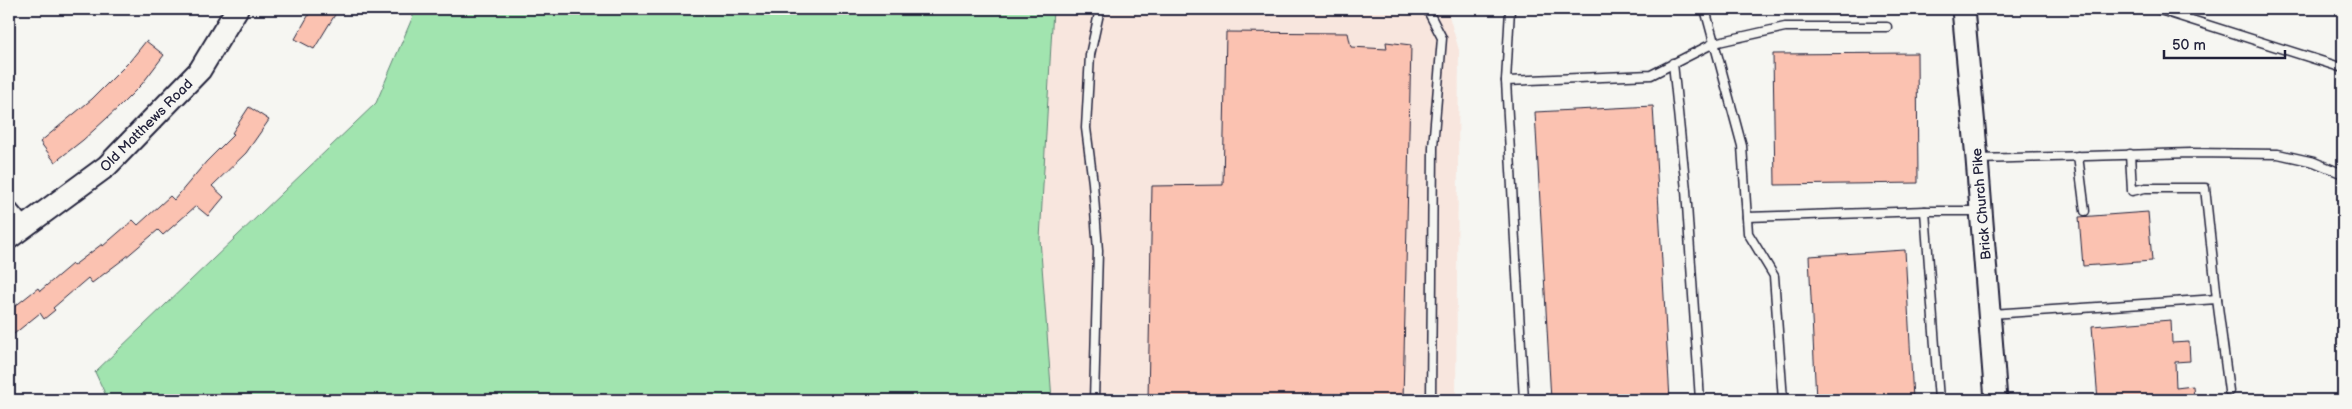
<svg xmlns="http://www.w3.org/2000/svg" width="2352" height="409" viewBox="0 0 2352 409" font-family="'Balsamiq Sans',sans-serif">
	<rect width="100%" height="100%" fill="#f6f6f2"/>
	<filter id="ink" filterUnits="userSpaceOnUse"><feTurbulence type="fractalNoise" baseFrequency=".02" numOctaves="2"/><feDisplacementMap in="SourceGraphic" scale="10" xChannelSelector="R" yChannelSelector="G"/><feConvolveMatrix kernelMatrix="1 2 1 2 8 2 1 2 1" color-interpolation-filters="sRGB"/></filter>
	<g filter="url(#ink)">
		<polygon fill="#f8e6de" points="1053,9 1447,9 1459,50 1456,400 1052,400 1040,239"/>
		<polygon fill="#a1e4af" stroke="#628375" points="416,9 1053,9 1040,239 1052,400 108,400 95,372 376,103"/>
		<g fill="#fbc2b1" stroke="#22223b">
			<polygon points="312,9 328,9 336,13 314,49 295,39"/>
			<polygon points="1226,32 1348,33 1351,47 1387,49 1386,42 1411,45 1403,400 1148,400 1152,186 1223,185"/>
			<polygon points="146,41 164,55 142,84 118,108 83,140 55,162 40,142 92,99 130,61"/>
			<polygon points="1917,53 1918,183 1775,185 1773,54"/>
			<polygon points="1653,106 1670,400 1551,400 1535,112"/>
			<polygon points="249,107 269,120 246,153 212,186 224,197 208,216 196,206 163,235 158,230 125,258 92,283 88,278 53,308 55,310 44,319 40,313 9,338 9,311 38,288 40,291 72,264 73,266 102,244 103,246 133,220 138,225 170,196 174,200 206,162 234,134 232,133"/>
			<polygon points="2148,212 2152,261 2083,266 2079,217"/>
			<polygon points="1905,250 1913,400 1816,400 1809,256"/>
			<polygon points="2171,320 2172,343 2189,342 2190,361 2175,362 2176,388 2193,386 2194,400 2098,400 2092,326"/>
		</g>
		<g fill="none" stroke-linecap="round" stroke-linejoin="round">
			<defs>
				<g id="lane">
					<polyline points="1427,9 1442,38 1433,147 1431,400"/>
					<polyline points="1510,9 1506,81 1651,75 1714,43 1785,27 1887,27"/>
					<polyline points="1705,9 1742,146 1748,233 1774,276 1783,400"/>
					<polyline points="2157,9 2343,68"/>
					<polyline points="1673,63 1686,190 1700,400"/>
					<polyline points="1506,81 1524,400"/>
					<polyline points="2130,154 2132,191 2145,188 2205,188 2217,299"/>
					<polyline points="2078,156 2085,211"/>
					<polyline points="1979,159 2191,153 2278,154 2314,162 2343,174"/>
					<polyline points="1747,217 1925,211"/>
					<polyline points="1991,314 2217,299 2229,391"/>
					<polyline points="1094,400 1098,251 1093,183 1086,128 1090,55 1100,9"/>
					<polyline points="1939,400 1925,211 1981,211"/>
				</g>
				<polyline id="street" points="9,209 24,227"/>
				<g id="secondary">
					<polyline points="1963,9 1977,159 1996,400"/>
					<polyline points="9,238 107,166 200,70 237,9"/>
				</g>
			</defs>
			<use href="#lane" stroke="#22223b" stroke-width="11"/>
			<use href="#street" stroke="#22223b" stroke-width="19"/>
			<use href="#secondary" stroke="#22223b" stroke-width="25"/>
			<use href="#lane" stroke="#f6f6f2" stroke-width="8"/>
			<use href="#street" stroke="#f6f6f2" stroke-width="15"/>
			<use href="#secondary" stroke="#f6f6f2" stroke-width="21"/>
		</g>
	</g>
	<g text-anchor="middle" stroke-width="5" stroke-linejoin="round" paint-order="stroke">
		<g font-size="14" fill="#22223b" stroke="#f6f6f2">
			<text transform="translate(146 125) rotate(-45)" y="5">Old Matthews Road</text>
			<text transform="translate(1981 204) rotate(-95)" y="5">Brick Church Pike</text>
		</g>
	</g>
	<rect width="2352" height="409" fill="none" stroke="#f6f6f2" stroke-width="30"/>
	<rect x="15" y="15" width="2322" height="379" fill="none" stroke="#22223b" stroke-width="2" filter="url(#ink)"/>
	<path d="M2164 50v8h121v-8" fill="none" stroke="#22223b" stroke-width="2.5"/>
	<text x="2172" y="50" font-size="15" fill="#22223b" stroke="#f6f6f2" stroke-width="4" paint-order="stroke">50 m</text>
</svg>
